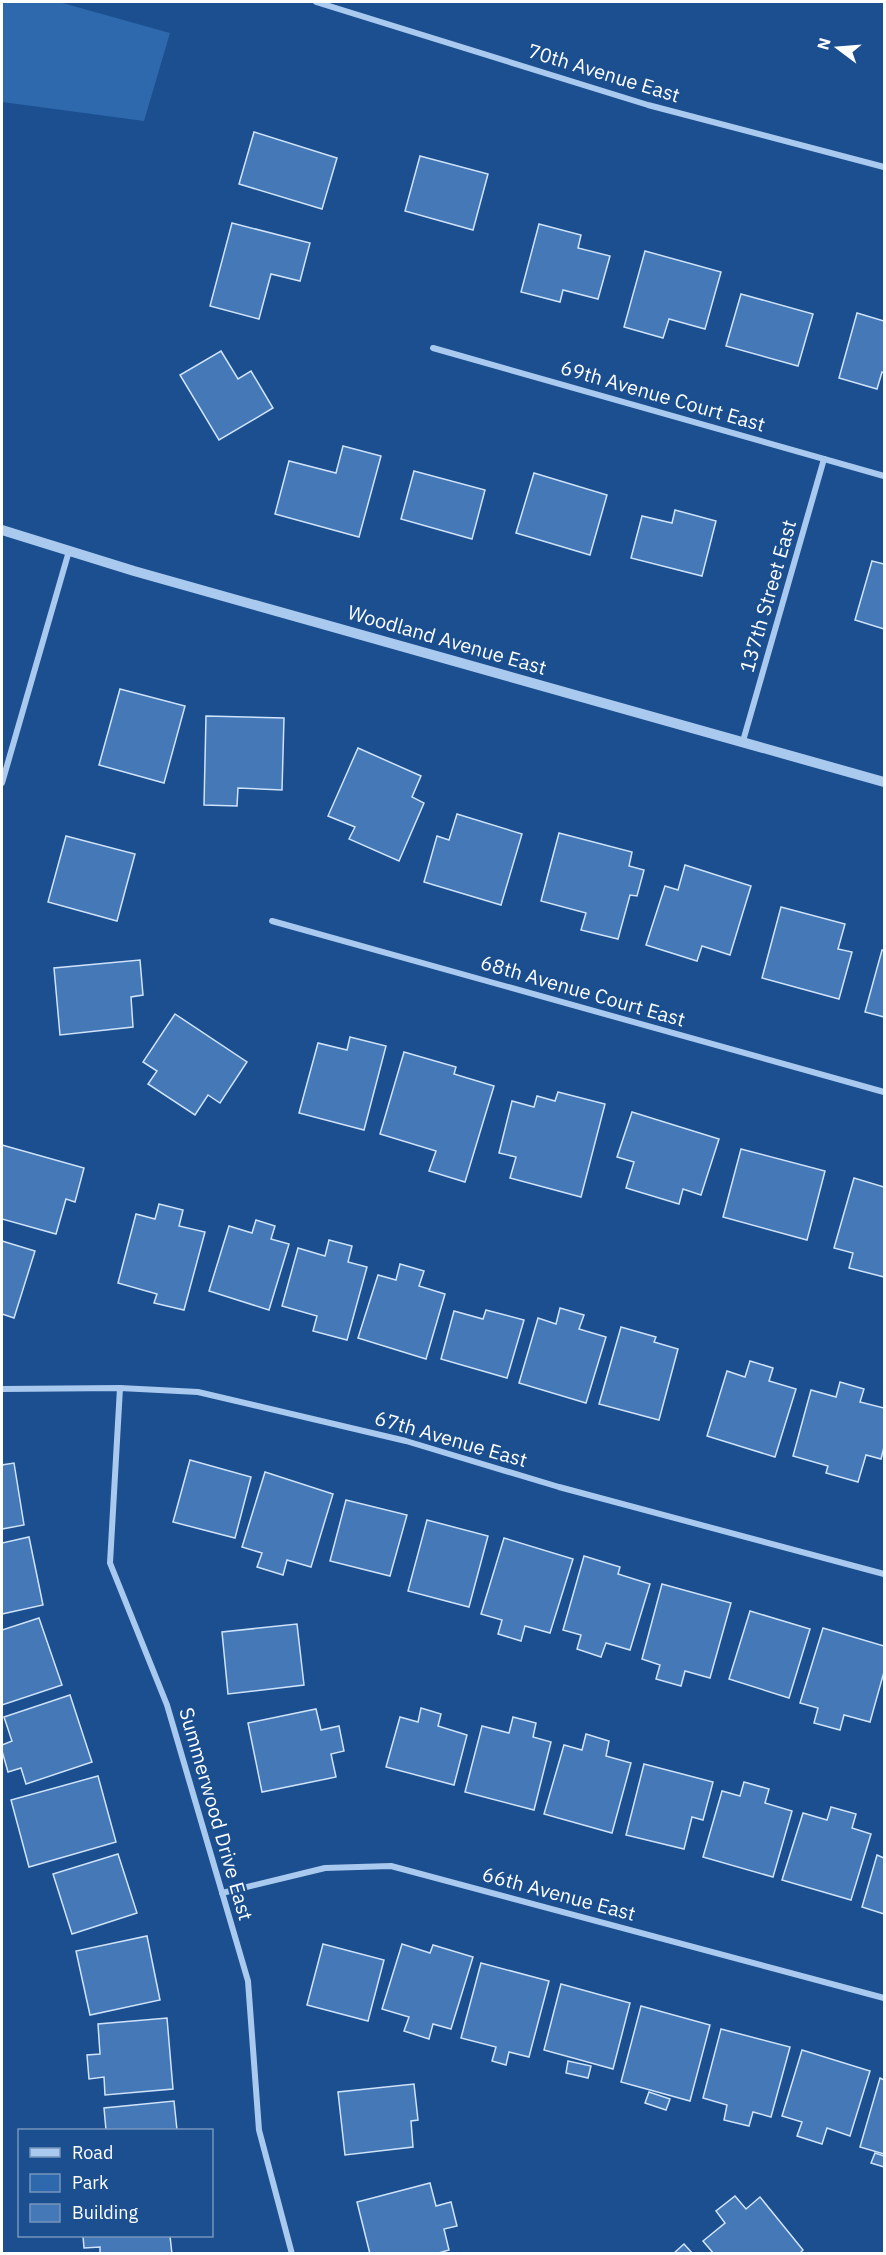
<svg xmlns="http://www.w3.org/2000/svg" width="886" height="2255" viewBox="0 0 886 2255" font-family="'IBM Plex Sans',sans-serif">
	<rect width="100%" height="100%" fill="#1b4f8f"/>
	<polygon fill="#2e69ad" points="2,2 59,2 170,33 144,121 2,102"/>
	<g fill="#4478b7" stroke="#cfe3fa" stroke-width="1.5">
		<polygon points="254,132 337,158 322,209 239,184"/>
		<polygon points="420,156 488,174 473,230 405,211"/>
		<polygon points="232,223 310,243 300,281 271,274 259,319 210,306"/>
		<polygon points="539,224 581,235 578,248 610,256 598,299 563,290 560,302 521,292"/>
		<polygon points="645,251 721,272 705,329 669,319 663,338 624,327"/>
		<polygon points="741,294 813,314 798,366 726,346"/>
		<polygon points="857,313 884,321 884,373 882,372 877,389 839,378"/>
		<polygon points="221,351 238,379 251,371 273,408 219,440 180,375"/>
		<polygon points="343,446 381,456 359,537 275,514 289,461 336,473"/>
		<polygon points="414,471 485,490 472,539 401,519"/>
		<polygon points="534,473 607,495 590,555 516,533"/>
		<polygon points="675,510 716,521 702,576 631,558 642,516 672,523"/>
		<polygon points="872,561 884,564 884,629 855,620"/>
		<polygon points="120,689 185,706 164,783 99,765"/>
		<polygon points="206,716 284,718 282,790 238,788 237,806 204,805"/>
		<polygon points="358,748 421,776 412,797 424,803 399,861 349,839 355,827 328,816"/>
		<polygon points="457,814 522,834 501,905 424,882 437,836 449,840"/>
		<polygon points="559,833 632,852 629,866 644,870 637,896 630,895 618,939 581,930 586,913 541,901"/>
		<polygon points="66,836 135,854 117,921 48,902"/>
		<polygon points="685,865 751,886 730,955 702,946 697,961 646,945 665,886 678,890"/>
		<polygon points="781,907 845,924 838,949 852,952 839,999 762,978"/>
		<polygon points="882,950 884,951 884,1017 865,1012"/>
		<polygon points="140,960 143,995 131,997 133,1027 60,1035 54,968"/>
		<polygon points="175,1014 247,1062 220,1103 208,1095 195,1115 148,1084 157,1071 143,1062"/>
		<polygon points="350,1037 386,1046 364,1130 299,1113 318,1043 347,1050"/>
		<polygon points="404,1052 456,1067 454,1074 494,1086 465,1182 429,1171 436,1151 380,1134"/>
		<polygon points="558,1092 605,1104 581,1197 510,1178 516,1157 499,1153 512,1101 534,1107 537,1096 555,1101"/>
		<polygon points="632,1112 719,1139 701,1195 683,1189 679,1204 626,1188 634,1162 617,1157"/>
		<polygon points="2,1145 84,1168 75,1202 66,1199 56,1234 2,1219"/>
		<polygon points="741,1149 825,1171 807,1240 723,1217"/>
		<polygon points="854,1178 884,1187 884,1277 849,1268 853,1253 834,1248"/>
		<polygon points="159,1204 183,1210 179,1226 205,1232 184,1310 154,1303 157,1294 118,1283 136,1214 155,1219"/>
		<polygon points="256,1220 275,1226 271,1239 289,1244 269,1310 209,1291 229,1226 252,1233"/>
		<polygon points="329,1240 352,1246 348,1262 367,1267 347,1340 313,1331 317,1316 282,1306 298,1248 325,1256"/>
		<polygon points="2,1241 35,1251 14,1318 2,1314"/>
		<polygon points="400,1264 424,1271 419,1286 445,1294 426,1359 358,1338 378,1275 396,1280"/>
		<polygon points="560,1308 584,1315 579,1329 606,1337 586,1403 519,1383 538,1318 556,1324"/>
		<polygon points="486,1310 524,1320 507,1378 441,1359 454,1311 483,1319"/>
		<polygon points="621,1327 656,1337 654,1342 678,1349 659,1420 599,1404"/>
		<polygon points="750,1361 773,1368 769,1381 796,1389 775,1457 707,1436 727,1371 745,1377"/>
		<polygon points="840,1382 864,1389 860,1402 884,1408 884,1447 881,1459 866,1455 858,1482 826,1473 828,1466 793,1456 811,1390 836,1397"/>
		<polygon points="190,1460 251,1477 235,1538 173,1522"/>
		<polygon points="14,1463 24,1525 2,1529 2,1465"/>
		<polygon points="265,1472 333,1494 311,1567 287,1560 283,1575 257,1567 262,1553 242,1547"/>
		<polygon points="346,1500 407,1515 390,1576 330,1561"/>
		<polygon points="427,1520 488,1536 469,1607 408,1591"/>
		<polygon points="29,1537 43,1605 2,1614 2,1543"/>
		<polygon points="504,1538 573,1559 550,1633 525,1626 521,1641 498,1634 502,1620 481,1614"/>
		<polygon points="584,1556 620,1567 618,1574 650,1584 630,1650 606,1643 601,1657 577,1649 581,1635 563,1630"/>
		<polygon points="662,1584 731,1603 710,1678 685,1671 681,1686 656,1679 660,1665 642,1659"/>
		<polygon points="750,1611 810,1629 789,1698 729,1679"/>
		<polygon points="39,1618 62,1685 2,1705 2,1630"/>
		<polygon points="297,1624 304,1685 228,1694 222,1632"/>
		<polygon points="823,1628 884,1646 884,1672 870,1722 844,1715 840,1730 814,1723 818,1708 800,1703"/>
		<polygon points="70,1695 92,1762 26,1784 21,1768 8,1772 2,1751 2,1745 12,1741 4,1717"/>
		<polygon points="421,1708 441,1714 438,1726 467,1735 454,1785 386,1767 400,1717 418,1722"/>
		<polygon points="316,1709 321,1730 339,1726 344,1751 331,1754 336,1777 262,1792 248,1723"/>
		<polygon points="513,1717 536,1723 533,1737 551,1742 534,1810 465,1792 482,1726 509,1733"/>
		<polygon points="586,1734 609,1741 606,1756 631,1763 612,1833 544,1814 564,1745 582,1750"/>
		<polygon points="644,1764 713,1782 703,1820 692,1817 684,1849 626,1835"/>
		<polygon points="98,1776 116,1842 29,1867 11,1800"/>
		<polygon points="744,1782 769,1789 765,1803 792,1811 773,1877 703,1857 722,1791 740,1796"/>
		<polygon points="831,1807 856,1814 852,1828 871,1834 851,1900 782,1880 803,1813 827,1820"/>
		<polygon points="118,1854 137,1913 72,1934 53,1874"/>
		<polygon points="877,1855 884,1858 884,1914 862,1907"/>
		<polygon points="147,1936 160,2000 90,2015 76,1951"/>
		<polygon points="323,1944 384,1960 368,2021 307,2005"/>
		<polygon points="402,1944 430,1953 433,1945 473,1957 451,2029 433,2024 429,2039 404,2031 409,2017 382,2009"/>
		<polygon points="481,1963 549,1981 529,2057 509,2052 506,2065 492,2061 496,2047 461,2038"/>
		<polygon points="561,1984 630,2003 613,2069 544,2050"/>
		<polygon points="641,2006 710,2025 690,2101 621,2082"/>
		<polygon points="167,2018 173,2089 105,2095 104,2077 89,2079 87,2055 100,2054 98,2024"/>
		<polygon points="721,2029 790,2047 771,2117 753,2112 749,2126 724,2120 727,2105 703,2098"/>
		<polygon points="802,2050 870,2071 850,2136 827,2128 822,2144 797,2136 802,2122 782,2116"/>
		<polygon points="568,2061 591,2066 588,2078 566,2073"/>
		<polygon points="880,2078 884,2080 884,2154 860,2147"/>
		<polygon points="414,2084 418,2120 411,2121 413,2147 345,2155 338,2092"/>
		<polygon points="649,2092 670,2099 666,2110 645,2103"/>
		<polygon points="174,2101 177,2130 106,2130 104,2108"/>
		<polygon points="875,2153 884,2156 884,2167 871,2163"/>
		<polygon points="430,2183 436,2206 451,2202 457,2226 444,2229 449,2250 435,2254 370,2254 357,2202"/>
		<polygon points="735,2196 746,2209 760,2197 803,2250 799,2254 714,2254 703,2241 725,2223 716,2211"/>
		<polygon points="83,2236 170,2236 172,2254 100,2254 100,2247 84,2248"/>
		<polygon points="684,2244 693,2254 673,2254"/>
	</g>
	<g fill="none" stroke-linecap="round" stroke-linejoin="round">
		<g stroke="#a9c9ee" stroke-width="6">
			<polyline points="316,2 648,105 884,167"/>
			<polyline points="433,348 884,476"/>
			<polyline points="743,741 824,459"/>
			<polyline points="2,783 69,551"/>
			<polyline points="272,921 884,1092"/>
			<polyline points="120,1388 110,1563 167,1705 248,1981 259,2130 292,2254"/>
			<polyline points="2,1389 120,1388 198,1392 406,1441 559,1487 884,1574"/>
			<polyline points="222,1893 325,1868 391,1866 884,1998"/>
		</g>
		<polyline stroke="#a9c9ee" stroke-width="10" points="2,530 134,571 884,782"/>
	</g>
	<g text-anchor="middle" stroke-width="4.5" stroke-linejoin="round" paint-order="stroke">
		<g font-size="20" fill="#fff" stroke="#1b4f8f">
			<text transform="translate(604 73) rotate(17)" y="7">70th Avenue East</text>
			<text transform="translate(663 396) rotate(16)" y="7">69th Avenue Court East</text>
			<text transform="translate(768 596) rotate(-74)" y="7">137th Street East</text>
			<text transform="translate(447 640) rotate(16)" y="7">Woodland Avenue East</text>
			<text transform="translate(583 991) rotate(16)" y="7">68th Avenue Court East</text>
			<text transform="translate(451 1439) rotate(16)" y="7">67th Avenue East</text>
			<text transform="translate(216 1814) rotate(74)" y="7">Summerwood Drive East</text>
			<text transform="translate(559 1894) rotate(15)" y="7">66th Avenue East</text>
		</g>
	</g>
	<rect width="886" height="2255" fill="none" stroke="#ffffff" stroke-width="6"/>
	<rect x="18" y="2129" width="195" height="108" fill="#1b4f8f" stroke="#7695bc" stroke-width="1.5"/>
	<rect x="30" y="2148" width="30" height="9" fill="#a9c9ee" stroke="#7695bc" stroke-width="1.5"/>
	<text x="72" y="2159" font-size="18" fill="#ffffff">Road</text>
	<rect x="30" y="2174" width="30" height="18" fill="#2e69ad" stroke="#7695bc" stroke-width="1.5"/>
	<text x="72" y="2189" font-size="18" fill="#ffffff">Park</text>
	<rect x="30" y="2204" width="30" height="18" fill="#4478b7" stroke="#7695bc" stroke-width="1.5"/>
	<text x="72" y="2219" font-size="18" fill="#ffffff">Building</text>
	<g transform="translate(838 48) rotate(286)" stroke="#1b4f8f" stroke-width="4.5" paint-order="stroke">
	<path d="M0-4.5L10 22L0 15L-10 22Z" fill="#ffffff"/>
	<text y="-9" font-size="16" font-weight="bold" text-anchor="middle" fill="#ffffff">N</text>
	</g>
</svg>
